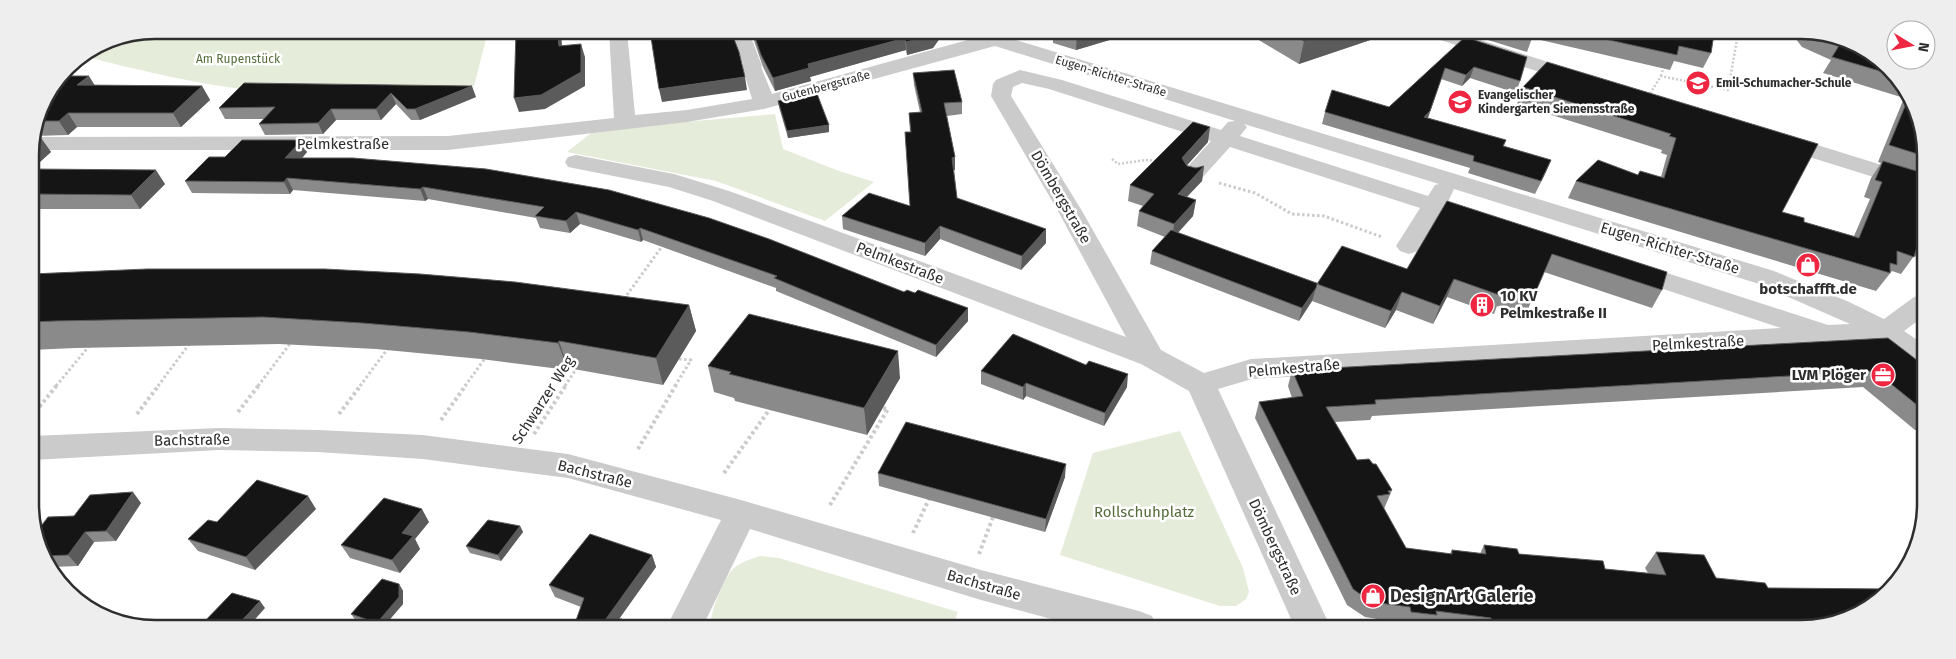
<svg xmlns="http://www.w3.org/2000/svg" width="1956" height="659" viewBox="0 0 1956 659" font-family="'Fira Sans',sans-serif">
	<rect width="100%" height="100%" fill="#fff"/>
	<g fill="#e5ecda">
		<path d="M155,30L488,31L474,86L252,90C194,84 139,70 83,56L107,39Z"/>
		<polygon points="775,114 783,149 839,171 874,182 825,221 716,181 567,152 595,130"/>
		<polygon points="1180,431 1243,568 1249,592 1246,599 1236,606 1220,606 1060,555 1093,453"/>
		<path d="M760,556L779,558L958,612L952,627L710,626C711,611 722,583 732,570C738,563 751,559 760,556Z"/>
	</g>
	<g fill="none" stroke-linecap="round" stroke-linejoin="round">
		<g stroke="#cbcbcb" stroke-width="2.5" stroke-dasharray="2 2" stroke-linecap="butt">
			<polyline points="1661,76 1663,69"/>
			<polyline points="1648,97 1661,76 1728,90 1738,34"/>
			<polyline points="1112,159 1118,164 1146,160 1157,161"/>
		</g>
		<g stroke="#cbcbcb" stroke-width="3" stroke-dasharray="2.5 2.5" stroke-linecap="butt">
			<polyline points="1219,183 1255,193 1292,214 1324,216 1382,237"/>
			<polyline points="624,299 663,245"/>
			<polyline points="56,386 90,345"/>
			<polyline points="158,386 190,343"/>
			<polyline points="258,386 292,341"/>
			<polyline points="360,386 389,347"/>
			<polyline points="465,386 486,357"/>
			<polyline points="565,386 578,366"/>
			<polyline points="675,386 691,360 679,359"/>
		</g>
		<g stroke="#cbcbcb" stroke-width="4" stroke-dasharray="3 3" stroke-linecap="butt">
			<polyline points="238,412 259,385"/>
			<polyline points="137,414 159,385"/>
			<polyline points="339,414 361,385"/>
			<polyline points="32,416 57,385"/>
			<polyline points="441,420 466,385"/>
			<polyline points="534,434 566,385"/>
			<polyline points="638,449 676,385"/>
			<polyline points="724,473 772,406"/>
			<polyline points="830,505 888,409 882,408"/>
			<polyline points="913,533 929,499"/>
			<polyline points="979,554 993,517"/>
		</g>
		<polygon fill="#cbcbcb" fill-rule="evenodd" points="731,32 749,32 762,66 759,70 752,72 745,70"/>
		<g fill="#cbcbcb" fill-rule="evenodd">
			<path d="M609,31H627L635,115L687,110L752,99L742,66L745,62L752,60L759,62L772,94L993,33L1033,32L1031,36L1016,40L1774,271L1847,301L1884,319L1914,297L1923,294V317L1904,331L1923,344L1922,369L1913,366L1880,341L1252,379L1218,389L1331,628H1295L1189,391L1141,364L713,201L669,187L568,167L565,162L568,157L576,155L674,174L729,191L1126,337L1058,211L991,96L993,84L996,80L1020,70L1062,80L1221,130L1228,122L1235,121L995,46L764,109L687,122L448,150H30L33,137L448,136L614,118ZM1022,83L1049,89L1211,141L1181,174L1185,179L1193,181L1201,179L1230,147L1420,208L1396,246L1400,251L1409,254L1418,251L1440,215L1477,226L1486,224L1489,219L1486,214L1448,202L1454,189L1756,283L1850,324L1828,325L1630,261L1621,263L1617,269L1621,275L1781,328L1251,359L1204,373L1161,350L1082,211L1011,96L1013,87ZM1244,124L1439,184L1435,185L1428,196L1240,136L1247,127Z"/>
			<polygon points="1429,33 1459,33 1585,74 1588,78 1585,82 1578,84 1571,82 1431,37"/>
			<polygon points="1779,133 1920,177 1923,182 1920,187 1912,189 1771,145 1768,140 1771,135"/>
			<polygon points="219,428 318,430 423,435 568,454 741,500 981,570 1139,611 1152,616 1157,627 1081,627 981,600 750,529 703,626 667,626 721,520 568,478 423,459 318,452 219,450 32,460 32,436"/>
		</g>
	</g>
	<g fill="#8a8a8a">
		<polygon points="751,32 818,32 822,36 837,32 940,32 940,38 933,48 907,55 906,50 902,51 810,77 811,81 775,91 763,67"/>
		<polygon points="1053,32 1133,33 1076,50 1053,43"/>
		<polygon points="1247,33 1391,33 1299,64"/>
		<polygon points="1476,33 1714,34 1711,53 1703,68 1674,61 1670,70 1532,38 1527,52 1475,36"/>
		<polygon points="1792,34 1834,34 1895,72 1924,131 1923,259 1914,256 1901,274 1892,271 1876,291 1568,198 1576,181 1638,175 1661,177 1667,155 1661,153 1662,150 1517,104 1523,87 1818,144 1782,212 1804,222 1854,236 1870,199 1864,197 1871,178 1881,163 1878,162 1904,98 1823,73 1831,60 1802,47"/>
		<polygon points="1465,37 1520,81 1516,93 1470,78 1462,86 1441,79 1428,118 1506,140 1504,146 1551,160 1535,194 1468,173 1470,168 1322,124 1325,112 1389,107"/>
		<polygon points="913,73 962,102 962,114 947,116 955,157 955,170 954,170 957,198 1046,243 1021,270 940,239 925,256 843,229 842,216 910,206 910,132 909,113 920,112 914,85"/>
		<polygon points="244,83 476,97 420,120 411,120 396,104 381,120 336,120 323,134 265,135 259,124 264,119 225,119 219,108"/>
		<polygon points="95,85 202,86 210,100 181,127 77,127 68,135 33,136 40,107"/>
		<polygon points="778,101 829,132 788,138 779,107"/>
		<polygon points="41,138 51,152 32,169 165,184 140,209 31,209 30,147"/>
		<polygon points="302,140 307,152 302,158 486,169 904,292 915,293 968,308 968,321 936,357 776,291 776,288 643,240 641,242 580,224 570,233 540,228 536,218 428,199 425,201 293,190 290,194 192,193 185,181 225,157"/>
		<polygon points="1208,142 1187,165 1196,168 1204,166 1202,181 1187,197 1196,200 1193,216 1178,233 1317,283 1407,269 1447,201 1662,290 1652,308 1544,272 1525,316 1497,306 1494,314 1447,297 1433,324 1396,310 1385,328 1312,301 1299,321 1150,264 1152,251 1165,237 1137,226 1139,211 1143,206 1128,201 1130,185"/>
		<polygon points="31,274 689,305 696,331 663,385 568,368 568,370 481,359 376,349 279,344 75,348 31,350"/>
		<polygon points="1922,364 1922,430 1920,429 1915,430 1863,387 1372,416 1370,420 1335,422 1357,460 1373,464 1392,490 1384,509 1406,548 1450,554 1452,550 1480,554 1484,545 1519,554 1605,569 1648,573 1645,568 1656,552 1716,578 1768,588 1809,629 1437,628 1431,627 1430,628 1406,628 1404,627 1402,623 1365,617 1347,605 1255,418 1259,402 1292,398 1288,386 1292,370"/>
		<polygon points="1086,365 1127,387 1104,426 1026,396 1023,400 981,384 981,371"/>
		<polygon points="708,366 900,378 867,435 735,401 734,398 714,392"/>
		<polygon points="878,473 1065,477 1045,532 879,486"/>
		<polygon points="141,503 116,541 94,542 78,566 52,567 35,534 74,516"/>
		<polygon points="316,509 255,570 198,551 188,539 217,522"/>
		<polygon points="429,522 415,539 420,549 400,573 350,558 341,545"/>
		<polygon points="520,526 523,532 501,561 470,553 466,546"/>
		<polygon points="652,555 656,567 619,619 622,619 624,626 574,626 581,607 555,597 549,585"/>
		<polygon points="399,584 403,591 403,604 385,625 369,625 356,621 351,614"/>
	</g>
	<g fill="#5b5b5b">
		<polygon points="558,31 561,31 563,60 559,46"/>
		<polygon points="935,32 940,32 940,38 933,48 907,55 906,42"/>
		<polygon points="1077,32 1133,33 1076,50"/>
		<polygon points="1329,33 1391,33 1299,64 1304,41"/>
		<polygon points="905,38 906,50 810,77 811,81 775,91 773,78 808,64"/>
		<polygon points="581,44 585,57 585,86 545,109 519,112 514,98"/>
		<polygon points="1474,67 1470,78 1462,86 1466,75"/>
		<polygon points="1445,68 1426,123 1424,117"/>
		<polygon points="89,76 97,89 77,85"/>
		<polygon points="745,77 747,90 662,102 659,89"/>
		<polygon points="202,86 210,100 181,127 173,113"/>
		<polygon points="472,86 476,97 420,120 415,109"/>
		<polygon points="391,93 396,104 381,120 376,109"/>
		<polygon points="331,109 336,120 323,134 318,123"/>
		<polygon points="68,113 77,127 68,135 59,121"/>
		<polygon points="829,125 829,132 788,138 787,131"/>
		<polygon points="1210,127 1208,142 1180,173 1182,158"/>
		<polygon points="41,138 51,152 30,171 30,148"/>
		<polygon points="302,140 307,152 292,170 285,158"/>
		<polygon points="955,157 955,170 953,171 952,158"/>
		<polygon points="1551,160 1546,172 1535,194 1541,181"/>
		<polygon points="1204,166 1202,181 1175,209 1178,194"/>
		<polygon points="156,170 165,184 140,209 131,195"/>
		<polygon points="287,178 293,190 290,194 284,182"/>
		<polygon points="423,187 428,199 425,201 420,189"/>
		<polygon points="1196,200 1193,216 1172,239 1174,224"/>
		<polygon points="576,212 580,224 570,233 566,221"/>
		<polygon points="940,226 940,239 925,256 925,243"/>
		<polygon points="640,228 643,240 641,242 638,230"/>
		<polygon points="1046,229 1046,243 1021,270 1022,256"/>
		<polygon points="1454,279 1447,297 1433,324 1440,306"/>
		<polygon points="1316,288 1312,301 1299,321 1302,308"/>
		<polygon points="1402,292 1396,310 1385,328 1391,311"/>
		<polygon points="689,305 696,331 663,385 656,358"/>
		<polygon points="968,308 968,321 936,357 936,345"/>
		<polygon points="559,341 568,368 568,370 558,343"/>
		<polygon points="898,351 900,378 867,435 864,408"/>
		<polygon points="1128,374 1127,387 1104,426 1105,413"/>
		<polygon points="1026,383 1026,396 1023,400 1023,387"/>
		<polygon points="1922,422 1922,426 1920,429 1915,430"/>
		<polygon points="1066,464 1065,477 1045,532 1046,519"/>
		<polygon points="133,492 141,503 116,541 106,531"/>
		<polygon points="308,496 316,509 255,570 246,557"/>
		<polygon points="422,509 429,522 415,539 420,549 400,573 392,560 402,533"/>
		<polygon points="520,526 523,532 501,561 498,555"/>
		<polygon points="85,532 94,542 78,566 68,555"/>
		<polygon points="652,555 656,567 614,626 606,619"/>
		<polygon points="399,584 403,591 403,604 385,625 379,625 377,623"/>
		<polygon points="260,601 265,608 250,625 238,625"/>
		<polygon points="622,619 624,626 619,626"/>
	</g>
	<g fill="#151515" stroke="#5b5b5b">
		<polygon points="516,31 558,31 559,46 581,44 581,72 541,95 514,98"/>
		<polygon points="650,31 731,31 739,52 745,77 659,89"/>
		<polygon points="753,32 818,32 822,36 837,32 935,32 932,35 906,42 905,38 808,64 809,68 773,78 761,55"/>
		<polygon points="1290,33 1329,33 1304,41"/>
		<polygon points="1519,34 1534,34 1532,38"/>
		<polygon points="1582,34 1714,34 1711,53 1679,46 1677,55"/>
		<polygon points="1817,34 1834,34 1895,72 1897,76 1832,57 1840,44"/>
		<polygon points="1465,37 1527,57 1520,81 1474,67 1466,75 1445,68 1430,111 1424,117 1506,140 1503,146 1551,160 1541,181 1473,161 1474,156 1325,112 1332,90 1389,107"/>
		<polygon points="1547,62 1818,144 1782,212 1804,218 1804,222 1859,238 1882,182 1875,180 1883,161 1923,173 1923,237 1920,236 1914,257 1897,251 1897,265 1890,263 1890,273 1576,181 1598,160 1638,175 1640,171 1664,178 1676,138 1669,136 1671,134 1523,87"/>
		<polygon points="954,70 962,102 944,103 955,157 952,158 957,198 1046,229 1022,256 940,226 925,243 842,216 869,193 910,206 905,132 911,132 909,113 922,112 913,73"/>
		<polygon points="61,76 89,76 77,85 202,86 173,113 68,113 59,121 36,121 40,107"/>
		<polygon points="244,83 472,86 415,109 407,109 391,93 376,109 331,109 318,123 259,124 275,107 219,108"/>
		<polygon points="816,91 829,125 787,131 778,101"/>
		<polygon points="1908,99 1924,131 1924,156 1889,145"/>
		<polygon points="1193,122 1210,127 1182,158 1187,166 1196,168 1204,166 1178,194 1196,200 1174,224 1139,211 1154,194 1130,185"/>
		<polygon points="32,138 41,138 30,148 30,147"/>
		<polygon points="242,140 302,140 285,158 353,158 486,169 609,190 709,218 769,239 904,292 907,290 915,293 918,290 968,308 936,345 774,278 777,276 640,228 638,230 576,212 566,221 535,216 544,207 423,187 420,189 287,178 284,182 185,181 209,157 225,157"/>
		<polygon points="30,169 156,170 131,195 31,194"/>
		<polygon points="1447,201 1667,272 1662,290 1552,254 1533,298 1505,288 1502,296 1454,279 1440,306 1402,292 1391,311 1317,284 1342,246 1407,269"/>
		<polygon points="1171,230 1319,284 1317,284 1316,288 1302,308 1152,251"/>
		<polygon points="147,269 325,269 420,274 515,282 689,305 656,358 559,341 558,343 469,332 362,323 263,317 55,321 31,322 31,274"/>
		<polygon points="749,314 898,351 864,408 729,374 731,372 708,366"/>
		<polygon points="1013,334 1086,365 1089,361 1128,374 1105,413 1026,383 1023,387 981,371"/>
		<polygon points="1888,338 1922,364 1922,409 1875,371 1375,400 1376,404 1326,407 1357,460 1369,459 1373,464 1376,464 1392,490 1388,491 1390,494 1377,496 1406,548 1452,554 1452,550 1486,554 1484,545 1517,549 1519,554 1603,561 1605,569 1666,575 1656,552 1704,555 1716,578 1765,583 1768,588 1890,589 1877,603 1809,629 1536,628 1492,623 1491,618 1436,611 1437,615 1411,612 1410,607 1371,602 1353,589 1259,402 1303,396 1292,370"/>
		<polygon points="906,422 1066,464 1046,519 878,473"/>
		<polygon points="257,480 308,496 246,557 188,539 208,520 217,522"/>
		<polygon points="133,492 106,531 85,532 68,555 46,556 35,534 48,517 74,516 90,495"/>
		<polygon points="384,498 422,509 402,533 413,536 392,560 341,545"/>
		<polygon points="488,520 520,526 498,555 466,546"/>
		<polygon points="590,534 652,555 606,619 622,619 619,626 574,626 584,598 549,585"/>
		<polygon points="382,579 399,584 399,597 377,623 351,614"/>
		<polygon points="232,593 260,601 238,625 201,625"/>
	</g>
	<defs>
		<symbol id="school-disc" viewBox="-11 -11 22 22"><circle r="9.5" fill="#ee2641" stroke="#fff"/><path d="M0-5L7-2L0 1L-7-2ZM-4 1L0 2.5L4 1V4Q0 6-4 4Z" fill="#fff"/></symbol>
		<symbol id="shop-disc" viewBox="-11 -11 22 22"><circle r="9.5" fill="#ee2641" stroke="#fff"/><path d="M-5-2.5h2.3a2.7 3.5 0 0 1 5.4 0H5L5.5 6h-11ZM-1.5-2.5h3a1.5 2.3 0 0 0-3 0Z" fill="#fff"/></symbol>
		<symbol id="building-disc" viewBox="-11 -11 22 22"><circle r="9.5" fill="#ee2641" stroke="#fff"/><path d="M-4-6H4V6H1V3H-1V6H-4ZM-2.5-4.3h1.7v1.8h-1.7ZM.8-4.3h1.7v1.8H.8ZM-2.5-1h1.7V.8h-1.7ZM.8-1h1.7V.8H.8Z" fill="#fff"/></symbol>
		<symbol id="office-disc" viewBox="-11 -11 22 22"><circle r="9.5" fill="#ee2641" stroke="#fff"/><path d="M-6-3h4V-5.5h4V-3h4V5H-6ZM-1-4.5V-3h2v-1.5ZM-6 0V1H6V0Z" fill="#fff"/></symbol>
	</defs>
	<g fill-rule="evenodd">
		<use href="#school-disc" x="1684" y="69" width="28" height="28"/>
		<use href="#school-disc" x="1446" y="88" width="28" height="28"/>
		<use href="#shop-disc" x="1794" y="251" width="28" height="28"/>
		<use href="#building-disc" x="1468" y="291" width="28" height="28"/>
		<use href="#office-disc" x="1869" y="361" width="28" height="28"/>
		<use href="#shop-disc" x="1359" y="582" width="28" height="28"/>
	</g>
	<g text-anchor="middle" stroke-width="5" stroke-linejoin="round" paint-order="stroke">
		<g font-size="12" fill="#546c39" stroke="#fff">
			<text x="238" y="63">Am Rupenstück</text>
		</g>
		<g font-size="12" fill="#2e2e2e" stroke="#fff">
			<text transform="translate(1111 76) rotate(17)" y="4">Eugen-Richter-Straße</text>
			<text transform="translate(826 86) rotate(-15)" y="4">Gutenbergstraße</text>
		</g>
		<g font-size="12" font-weight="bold" fill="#2e2e2e" stroke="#fff" text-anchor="start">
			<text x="1716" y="87">Emil-Schumacher-Schule</text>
			<text x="1478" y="99">Evangelischer<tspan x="1478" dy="14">Kindergarten Siemensstraße</tspan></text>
		</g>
		<g font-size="15" fill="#2e2e2e" stroke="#fff">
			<text x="343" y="149">Pelmkestraße</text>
			<text transform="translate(1061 197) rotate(60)" y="5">Dömbergstraße</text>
			<text transform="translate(1670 248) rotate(17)" y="5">Eugen-Richter-Straße</text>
			<text transform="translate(900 263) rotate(21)" y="5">Pelmkestraße</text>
			<text transform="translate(1698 343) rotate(-3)" y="5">Pelmkestraße</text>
			<text transform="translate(1294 368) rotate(-5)" y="5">Pelmkestraße</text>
			<text transform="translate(543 400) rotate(-57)" y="5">Schwarzer Weg</text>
			<text transform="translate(192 440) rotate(-1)" y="5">Bachstraße</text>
			<text transform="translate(595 474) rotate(14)" y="5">Bachstraße</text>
			<text transform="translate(1275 547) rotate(65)" y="5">Dömbergstraße</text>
			<text transform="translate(984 585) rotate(16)" y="5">Bachstraße</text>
		</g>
		<g font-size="15" font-weight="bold" fill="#2e2e2e" stroke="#fff">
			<text x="1808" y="294">botschaffft.de</text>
			<text x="1500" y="301" text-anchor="start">10 KV<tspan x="1500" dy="17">Pelmkestraße II</tspan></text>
			<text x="1866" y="380" text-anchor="end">LVM Plöger</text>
		</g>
		<g font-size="15" fill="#546c39" stroke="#fff">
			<text x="1144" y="517">Rollschuhplatz</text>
		</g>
		<g font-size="18" font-weight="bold" fill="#2e2e2e" stroke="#fff" text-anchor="start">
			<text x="1390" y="602">DesignArt Galerie</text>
		</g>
	</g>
	<path d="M0 0H1956V659H0ZM155 39H1801A116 116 0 0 1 1917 155V504A116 116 0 0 1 1801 620H155A116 116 0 0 1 39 504V155A116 116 0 0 1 155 39Z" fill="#eee" fill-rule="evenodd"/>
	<path fill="none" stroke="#2e2e2e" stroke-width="2.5" d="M155 39H1801A116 116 0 0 1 1917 155V504A116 116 0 0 1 1801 620H155A116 116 0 0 1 39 504V155A116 116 0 0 1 155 39Z"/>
	<g transform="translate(1911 45) rotate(100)"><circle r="24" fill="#ffffff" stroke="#ababab"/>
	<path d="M0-4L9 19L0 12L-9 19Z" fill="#ee2641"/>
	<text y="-8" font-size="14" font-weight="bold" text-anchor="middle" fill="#2e2e2e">N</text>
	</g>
</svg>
